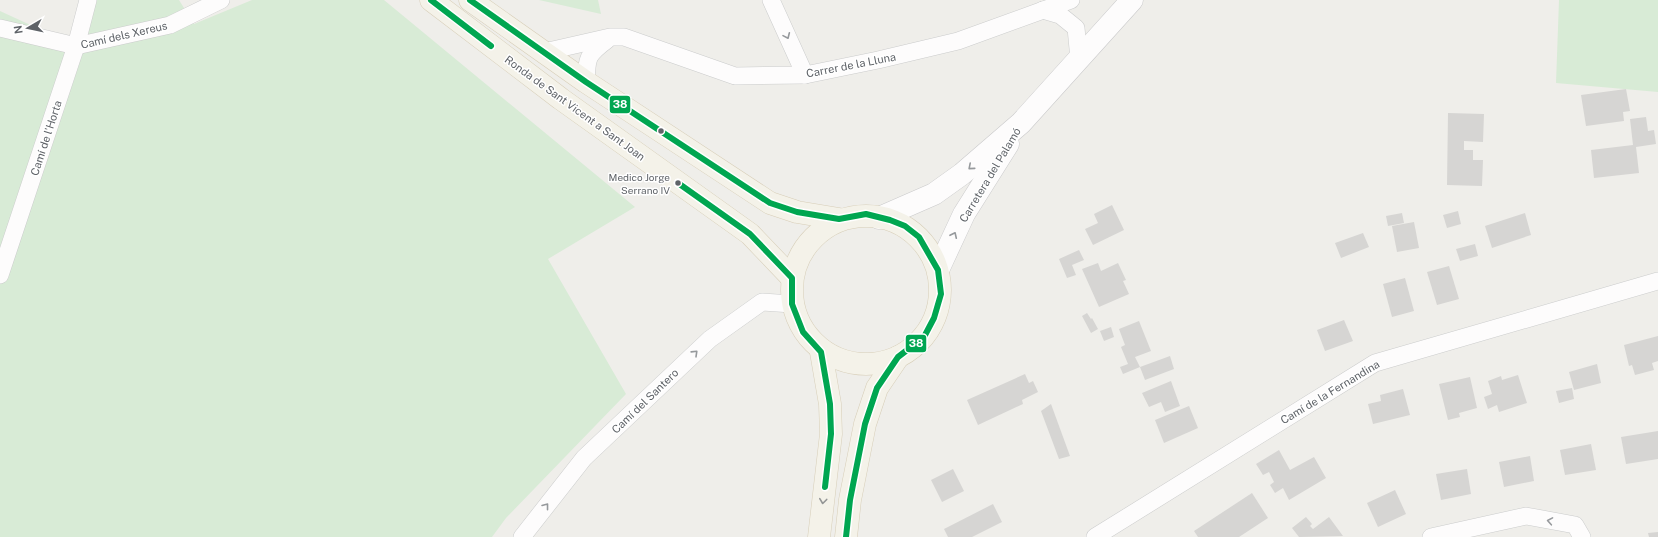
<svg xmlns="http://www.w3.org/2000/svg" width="1658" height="537" viewBox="0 0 1658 537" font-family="'Public Sans',sans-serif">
	<rect width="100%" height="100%" fill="#efeeea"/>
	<g fill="#d8ebd6">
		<polygon points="88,0 179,0 194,24 252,0 384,0 635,207 548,259 626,394 506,518 492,537 0,537 0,11 76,46"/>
		<polygon points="539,0 598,0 601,14"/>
		<polygon points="1559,0 1658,0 1658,92 1556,83"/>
	</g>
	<g fill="#d6d5d3">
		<polygon points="1626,89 1630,111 1623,112 1624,121 1586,126 1581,95"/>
		<polygon points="1448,113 1484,114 1483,142 1464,141 1464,150 1473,150 1473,160 1483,160 1482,186 1447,185"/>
		<polygon points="1646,117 1648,131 1654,130 1656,144 1636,147 1639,173 1594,178 1591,150 1633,145 1630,119"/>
		<polygon points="1112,205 1124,230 1093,245 1085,229 1098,223 1094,214"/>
		<polygon points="1458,211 1461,224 1447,228 1443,215"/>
		<polygon points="1402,213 1404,223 1388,226 1386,216"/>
		<polygon points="1525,213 1531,235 1492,248 1485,226"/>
		<polygon points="1414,222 1419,248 1397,252 1392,226"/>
		<polygon points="1363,233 1369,247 1341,258 1335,243"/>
		<polygon points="1475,244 1478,256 1460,261 1456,249"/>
		<polygon points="1079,250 1084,260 1072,265 1076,275 1067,278 1059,259"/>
		<polygon points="1098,263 1101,271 1118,263 1126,280 1123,281 1129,294 1099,307 1082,269"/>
		<polygon points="1449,266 1459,299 1437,305 1427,272"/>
		<polygon points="1405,278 1414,311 1392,317 1383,284"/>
		<polygon points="1087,313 1091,319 1092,318 1098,329 1091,333 1082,316"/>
		<polygon points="1344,320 1353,341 1325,351 1317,330"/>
		<polygon points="1139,321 1151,351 1135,357 1140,367 1123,374 1120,367 1128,364 1121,347 1125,345 1119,329"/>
		<polygon points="1111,327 1114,337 1104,341 1100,331"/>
		<polygon points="1658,336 1658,361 1652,363 1654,370 1635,375 1632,365 1629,366 1624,345"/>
		<polygon points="1170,356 1174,369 1145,380 1140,367"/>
		<polygon points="1597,364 1601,383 1574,390 1569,372"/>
		<polygon points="1025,374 1029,383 1033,381 1038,392 1022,400 1023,404 978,425 967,400"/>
		<polygon points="1518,375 1527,403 1499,412 1497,405 1488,409 1484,397 1492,394 1488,381 1501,376 1502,380"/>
		<polygon points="1470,377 1477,408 1459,413 1460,417 1448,420 1439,384"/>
		<polygon points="1171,381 1180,406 1165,412 1161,402 1149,407 1142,393"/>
		<polygon points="1572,388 1574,399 1559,403 1556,391"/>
		<polygon points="1403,389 1410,415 1373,424 1368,404 1381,401 1380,395"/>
		<polygon points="1051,404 1070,456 1059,459 1041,411"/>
		<polygon points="1189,406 1198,428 1164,443 1155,420"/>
		<polygon points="1658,431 1658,459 1626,464 1621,437"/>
		<polygon points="1591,444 1596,470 1565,475 1560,450"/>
		<polygon points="1279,450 1290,470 1314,457 1326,478 1289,500 1283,488 1275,493 1270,485 1274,482 1269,472 1263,475 1256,464"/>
		<polygon points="1530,456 1534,481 1504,487 1499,462"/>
		<polygon points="953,469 964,491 942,502 931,480"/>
		<polygon points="1467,469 1471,494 1441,500 1436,474"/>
		<polygon points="1395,490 1406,514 1378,527 1367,503"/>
		<polygon points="1252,493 1268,518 1239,537 1198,537 1194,531"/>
		<polygon points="993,504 1002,522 972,537 948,537 944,529"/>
		<polygon points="1306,517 1312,524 1310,526 1313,529 1329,517 1343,536 1299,537 1292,528"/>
		<polygon points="1658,532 1658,537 1649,537 1648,533"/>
	</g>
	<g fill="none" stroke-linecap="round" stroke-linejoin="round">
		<defs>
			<g id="street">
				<polyline points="771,0 805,75"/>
				<polyline points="1043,10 1060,15 1076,28 1079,59"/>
				<polyline points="0,28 76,46 170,25 221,0"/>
				<polyline points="544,52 610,37 624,37 735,76 805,75 878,60 958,41 1071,0"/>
				<path d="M586,82C587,57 587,55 607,40"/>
				<polyline points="0,275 76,46 88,0"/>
				<polyline points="522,537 584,458 710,339 762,302 792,304"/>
				<polyline points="1095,537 1375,363 1658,281"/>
				<polyline points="1431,537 1526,516 1575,525 1582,537"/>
			</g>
			<g id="secondary">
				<polyline points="879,218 934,194 962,174 1021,123 1132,0"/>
				<polyline points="938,270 964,214 1008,144"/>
			</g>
			<g id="primary">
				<polyline points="431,0 561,99 750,234 792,278"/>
				<polyline points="470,0 586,82 770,203 797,212 839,219"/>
				<circle cx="866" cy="290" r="74"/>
				<polyline points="819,537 831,434 830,404 821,352"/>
				<polyline points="846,537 850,500 865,424 877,388 898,357"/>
			</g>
		</defs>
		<use href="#street" stroke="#cbcccc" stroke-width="18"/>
		<use href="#secondary" stroke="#cacacb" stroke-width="23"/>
		<use href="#primary" stroke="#d7ceb8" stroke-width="23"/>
		<use href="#street" stroke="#fdfcfc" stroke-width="17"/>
		<use href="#secondary" stroke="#fdfcfc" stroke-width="22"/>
		<use href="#primary" stroke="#f4f2e9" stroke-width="22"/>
		<defs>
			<g id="bus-1">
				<polyline points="431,0 491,46"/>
				<polyline points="470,0 586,82 770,203 797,212 839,219 866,214 890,220 905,226 919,237 938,270 941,294 934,318 924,337 898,357 877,388 865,424 850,500 846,537"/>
				<polyline points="678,183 750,234 792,278 792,304 803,332 821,352 830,404 831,434 825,487"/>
			</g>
		</defs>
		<use href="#bus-1" stroke="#fff" stroke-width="9"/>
		<use href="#bus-1" stroke="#00a651" stroke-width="6"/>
	</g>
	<defs><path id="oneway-chevron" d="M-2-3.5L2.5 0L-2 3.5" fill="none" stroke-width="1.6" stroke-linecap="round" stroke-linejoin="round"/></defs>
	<g stroke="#96999c">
		<use href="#oneway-chevron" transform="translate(787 36) rotate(66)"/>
		<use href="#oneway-chevron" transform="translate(971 167) rotate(139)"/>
		<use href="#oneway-chevron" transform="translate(954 235) rotate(-65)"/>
		<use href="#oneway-chevron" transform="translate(695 353) rotate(-44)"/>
		<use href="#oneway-chevron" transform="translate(546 506) rotate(-52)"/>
		<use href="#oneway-chevron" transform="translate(1550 521) rotate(-170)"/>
	</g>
	<use stroke="#939595" href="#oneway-chevron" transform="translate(823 501) rotate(97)"/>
	<g fill="#5f6368" stroke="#fff" stroke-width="1.5">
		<circle cx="661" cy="131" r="3.5"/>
		<circle cx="678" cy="183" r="3.5"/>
	</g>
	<g text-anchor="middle" stroke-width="3" stroke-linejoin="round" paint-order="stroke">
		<g font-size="10" fill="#5f6368" stroke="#fff" text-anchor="end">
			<text x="670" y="181">Medico Jorge<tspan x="670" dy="13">Serrano IV</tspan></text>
		</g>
		<g font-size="11" fill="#5f6368" stroke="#fff">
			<text transform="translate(124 35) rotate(-13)" y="4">Camí dels Xereus</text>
			<text transform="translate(851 65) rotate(-11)" y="4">Carrer de la Lluna</text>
			<text transform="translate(575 108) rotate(36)" y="4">Ronda de Sant Vicent a Sant Joan</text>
			<text transform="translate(46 138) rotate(-72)" y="4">Camí de l'Horta</text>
			<text transform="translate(990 175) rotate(-59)" y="4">Carretera del Palamó</text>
			<text transform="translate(1330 392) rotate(-31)" y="4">Camí de la Fernandina</text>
			<text transform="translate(645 401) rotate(-44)" y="4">Camí del Santero</text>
		</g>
	</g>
	<g stroke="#fff" stroke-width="1.5">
		<rect x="609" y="95" width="22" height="19" rx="4" fill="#00a651"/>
		<rect x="905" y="334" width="22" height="19" rx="4" fill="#00a651"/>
	</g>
	<g font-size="11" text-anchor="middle" font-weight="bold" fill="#fff">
		<text x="620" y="108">38</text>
		<text x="916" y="347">38</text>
	</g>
	<g transform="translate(28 28) rotate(261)" stroke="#ffffff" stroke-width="3" paint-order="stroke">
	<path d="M0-3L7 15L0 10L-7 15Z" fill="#5f6368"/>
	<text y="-6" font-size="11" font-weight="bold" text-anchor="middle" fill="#5f6368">N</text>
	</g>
</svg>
